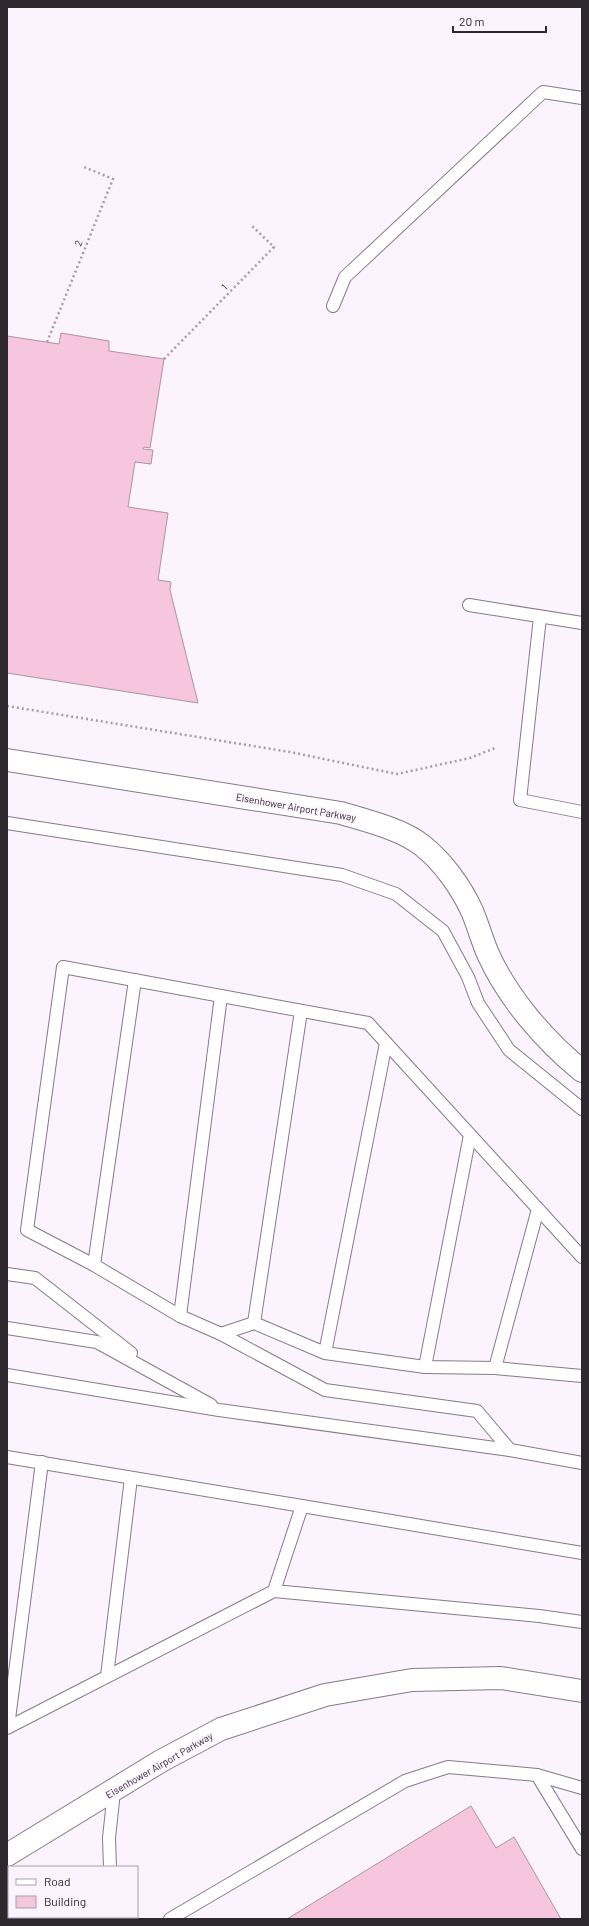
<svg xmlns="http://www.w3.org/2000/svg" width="589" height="1926" viewBox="0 0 589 1926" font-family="Barlow,sans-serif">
	<rect width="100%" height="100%" fill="#fbf3fd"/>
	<g fill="#f6c5df" stroke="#aa96a1">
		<polygon points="61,333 109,341 109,351 164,359 150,448 144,447 143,449 153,450 151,464 135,462 128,507 168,513 158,580 171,582 170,590 198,703 7,673 7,336 59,344"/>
		<polygon points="471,1806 496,1848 514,1837 561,1919 287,1919"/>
	</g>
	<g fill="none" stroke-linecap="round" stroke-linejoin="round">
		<defs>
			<g id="lane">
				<polyline points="333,306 345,277 543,92 582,98"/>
				<polyline points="469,605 582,623"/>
				<polyline points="540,617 520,800 582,812"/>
				<polyline points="7,823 342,875 396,894 443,931 468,977 478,1003 509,1050 582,1109"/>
				<polyline points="94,1265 135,980"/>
				<polyline points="7,1274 35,1278 131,1353"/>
				<polyline points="180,1316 221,996"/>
				<polyline points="254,1323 301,1011"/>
				<polyline points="7,1328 97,1342 211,1405"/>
				<polyline points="221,1334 254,1323 325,1353 425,1367 495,1368 582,1376"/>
				<polyline points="325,1353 386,1043"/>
				<polyline points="425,1367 470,1135"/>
				<polyline points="495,1368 538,1209"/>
				<polyline points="7,1375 219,1410 510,1450 582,1463"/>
				<polyline points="510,1450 477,1411 325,1390 221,1334 180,1316 94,1265 27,1230 63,967 368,1023 582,1257"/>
				<polyline points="7,1457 302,1506 274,1591 7,1728"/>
				<polyline points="302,1506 582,1553"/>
				<polyline points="274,1591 539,1616 582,1622"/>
				<polyline points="107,1676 131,1478"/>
				<polyline points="8,1727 42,1462"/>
				<polyline points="537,1775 582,1849"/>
				<polyline points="110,1867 109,1838 114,1791"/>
				<polyline points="127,1917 128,1919"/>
				<polyline points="170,1919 405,1781 448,1767 537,1775 582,1788"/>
			</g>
			<g id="secondary">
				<path d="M7,760L341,813C367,821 402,829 423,846C443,862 461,887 472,911C478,925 482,940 488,954C508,998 544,1040 582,1071"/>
				<polyline points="7,1855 161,1761 221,1729 325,1695 412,1680 501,1678 582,1691"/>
			</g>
		</defs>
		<use href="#lane" stroke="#867a89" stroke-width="14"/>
		<use href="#secondary" stroke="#867a89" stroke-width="24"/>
		<g stroke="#a49da6" stroke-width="2.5" stroke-dasharray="2 3" stroke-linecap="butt">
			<polyline points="47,342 113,179 84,167"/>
			<polyline points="164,359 274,247 252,226"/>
			<polyline points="7,706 290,752 397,774 470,758 495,748"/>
			<polyline points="59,1917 60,1919"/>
		</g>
		<use href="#lane" stroke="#fff" stroke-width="12"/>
		<use href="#secondary" stroke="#fff" stroke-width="22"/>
	</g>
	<g text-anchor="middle" stroke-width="3.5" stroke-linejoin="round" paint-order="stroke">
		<g font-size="10" fill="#2d272e" stroke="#fbf3fd">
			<text transform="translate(78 243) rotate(-68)" y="4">2</text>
			<text transform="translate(224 287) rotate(-46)" y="4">1</text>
			<text transform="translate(296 807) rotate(10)" y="4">Eisenhower Airport Parkway</text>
			<text transform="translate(159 1765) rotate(-30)" y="4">Eisenhower Airport Parkway</text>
		</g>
	</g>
	<rect width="589" height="1926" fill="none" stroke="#2d272e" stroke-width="16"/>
	<rect x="8" y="1866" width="130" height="52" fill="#fbf3fd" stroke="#a9a1aa"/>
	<rect x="16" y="1879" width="20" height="6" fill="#ffffff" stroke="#a9a1aa"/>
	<text x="44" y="1886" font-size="12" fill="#2d272e">Road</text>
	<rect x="16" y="1896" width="20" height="12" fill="#f6c5df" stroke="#a9a1aa"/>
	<text x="44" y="1906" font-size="12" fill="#2d272e">Building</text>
	<path d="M453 26v6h93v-6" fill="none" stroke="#2d272e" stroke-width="2"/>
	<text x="459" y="26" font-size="12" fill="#2d272e" stroke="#fbf3fd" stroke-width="3" paint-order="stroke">20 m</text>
</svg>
